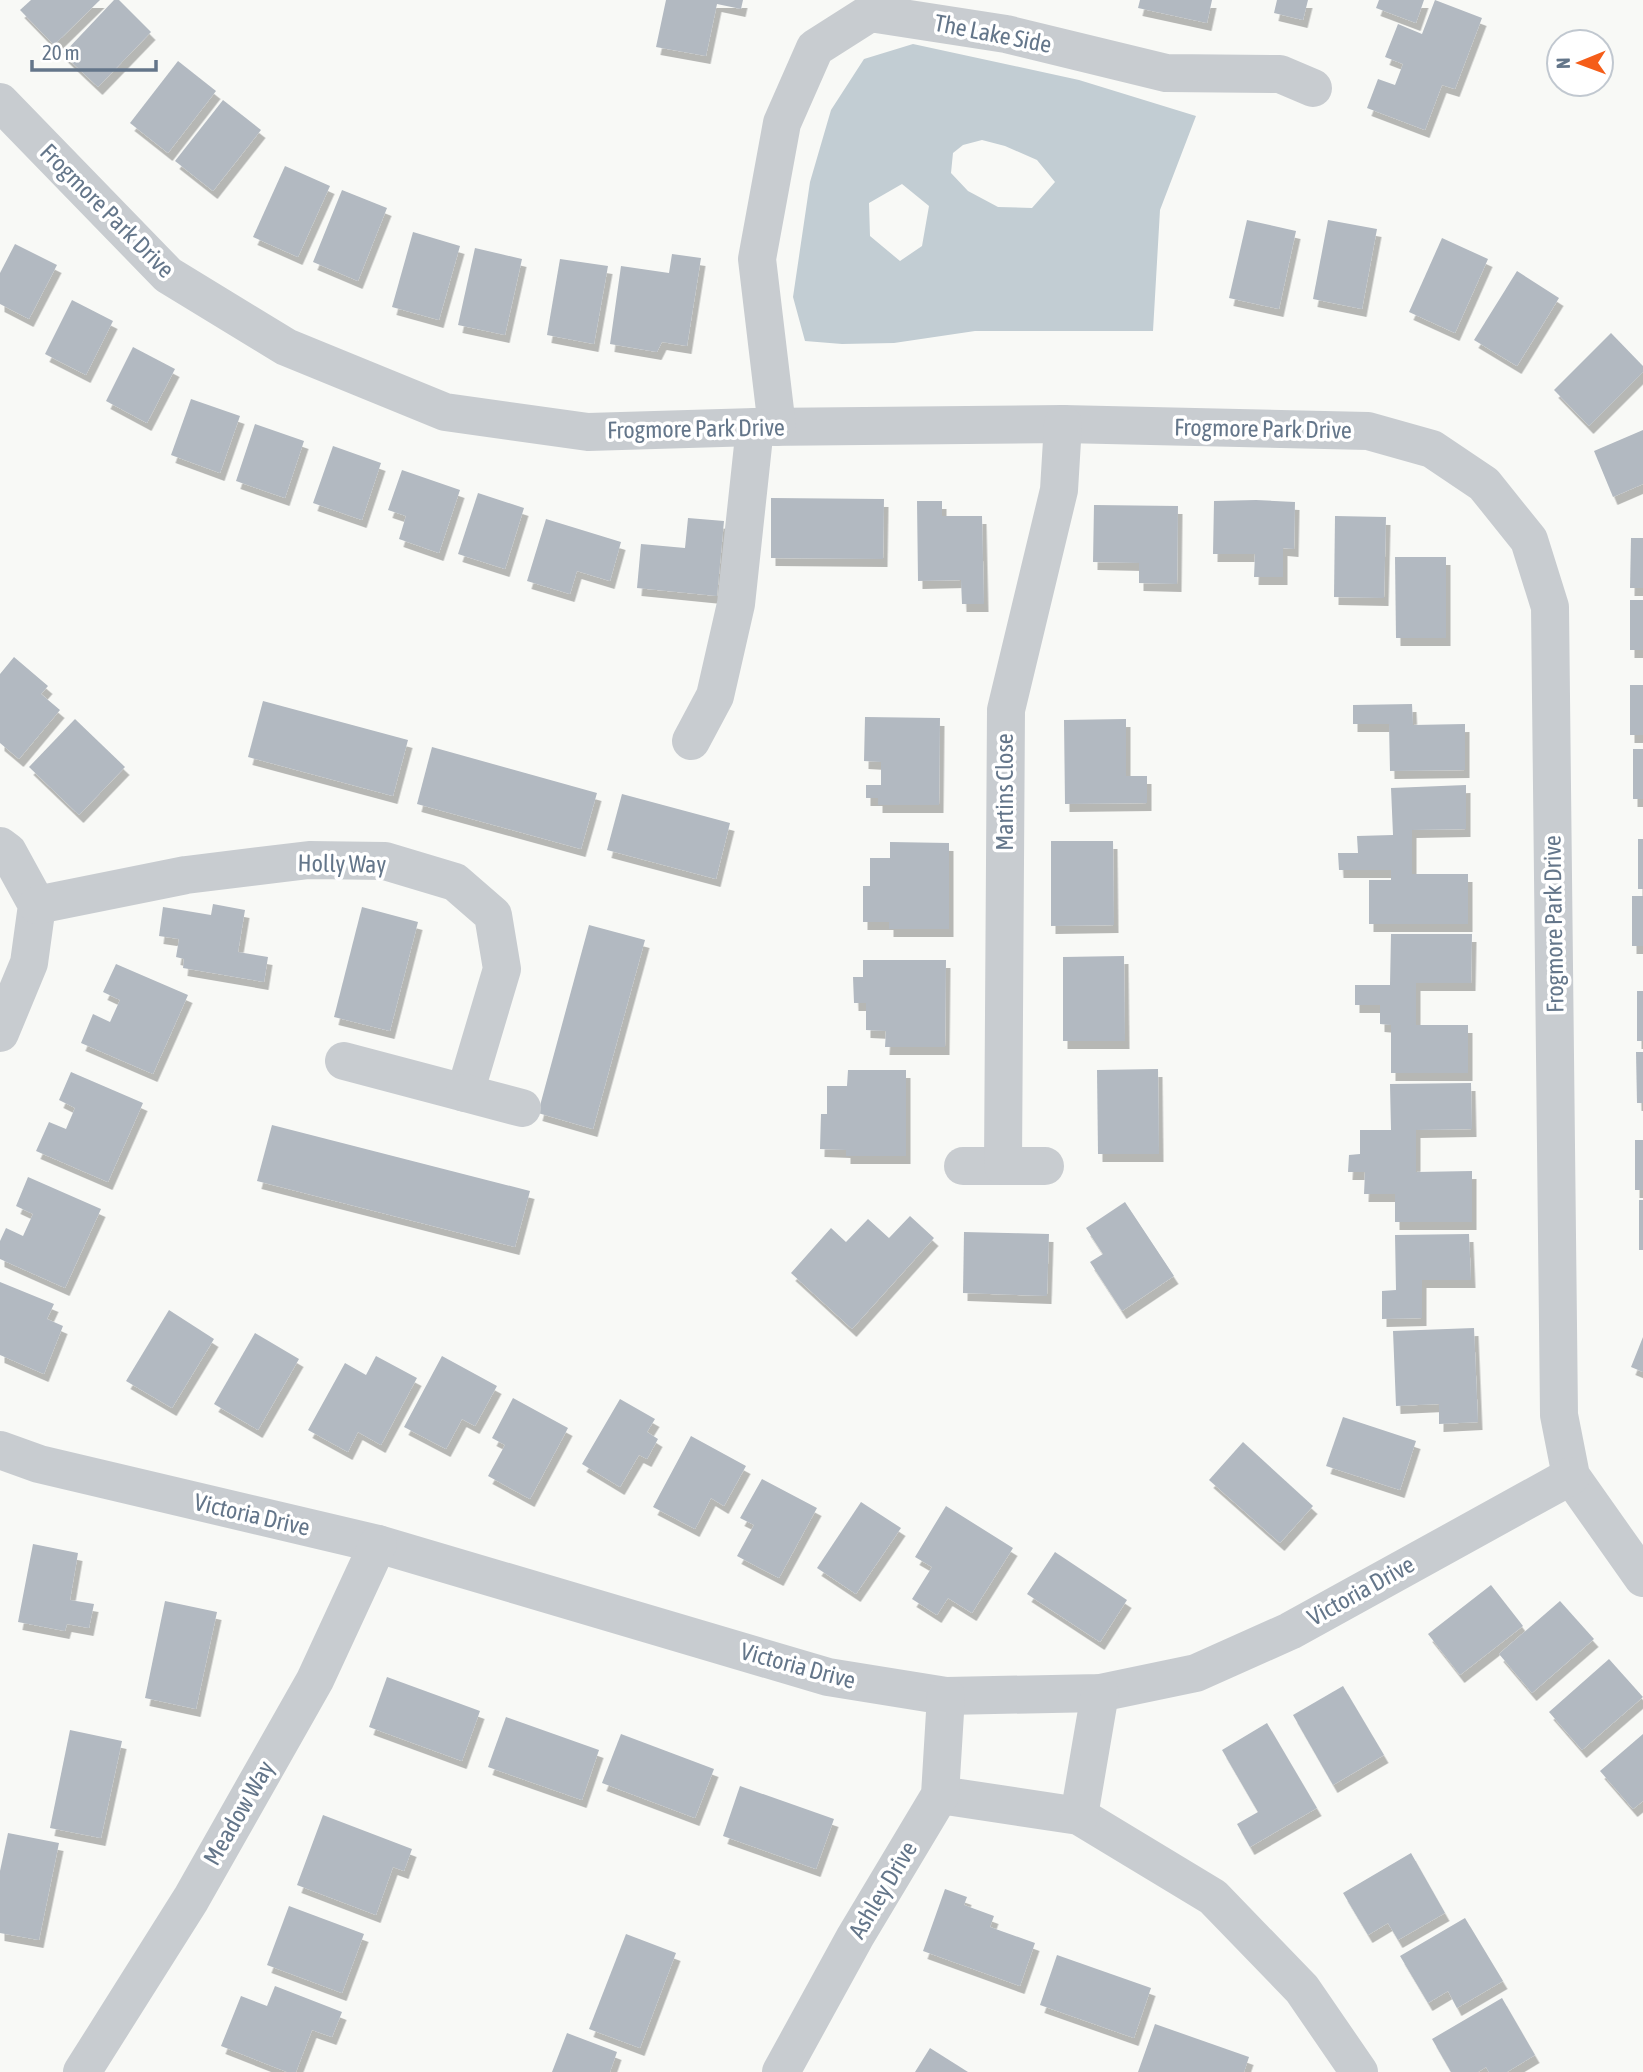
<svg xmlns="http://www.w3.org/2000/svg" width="1643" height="2072" viewBox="0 0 1643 2072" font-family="'Asap Condensed',sans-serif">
	<defs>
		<filter id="shadow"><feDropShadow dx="4.5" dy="8" stdDeviation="0" flood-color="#0004"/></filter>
	</defs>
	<rect width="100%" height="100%" fill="#f8f9f6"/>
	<path fill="#c2cdd3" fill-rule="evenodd" d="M913,44L1079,80L1196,116L1160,210L1153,331H975L894,343L842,344L805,341L793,297L810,182L831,110L864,59ZM982,140L1005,146L1037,160L1055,182L1032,208L998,207L968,191L951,173L953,153L963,145ZM902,184L929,206L922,246L900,261L870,236L869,203Z"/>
	<g fill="#b2b9c1" filter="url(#shadow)">
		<polygon points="31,0 100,0 54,45 20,10"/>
		<polygon points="114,0 119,0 151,32 98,87 63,54"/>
		<polygon points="666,0 743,0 741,9 717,4 706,56 656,47"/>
		<polygon points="1140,0 1212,0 1207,23 1138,8"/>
		<polygon points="1277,0 1308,0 1303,20 1274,13"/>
		<polygon points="1379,0 1424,0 1416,23 1376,8"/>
		<polygon points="1435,0 1482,18 1455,89 1442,85 1425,130 1367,108 1378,79 1395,85 1403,64 1385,57 1398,24 1422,34"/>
		<polygon points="178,61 216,91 168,153 130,123"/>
		<polygon points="223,100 261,130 213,191 175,161"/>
		<polygon points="285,166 330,186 298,257 253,237"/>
		<polygon points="342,190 387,208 358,281 313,262"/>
		<polygon points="1247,220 1296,231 1279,309 1229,298"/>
		<polygon points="1328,220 1377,229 1362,309 1313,299"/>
		<polygon points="413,232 460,246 439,320 392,307"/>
		<polygon points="1442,238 1488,259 1455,333 1409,312"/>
		<polygon points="15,244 57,265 29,319 0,304 0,273"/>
		<polygon points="475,248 522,259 505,335 458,325"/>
		<polygon points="672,254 701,258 687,346 662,342 657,352 610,344 621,266 669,273"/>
		<polygon points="560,259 608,266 594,344 547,335"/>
		<polygon points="1517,271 1559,298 1517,366 1474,340"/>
		<polygon points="72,300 113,321 86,375 45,354"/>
		<polygon points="1611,333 1643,366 1643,372 1589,426 1554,390"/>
		<polygon points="133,347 175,369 147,423 106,401"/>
		<polygon points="191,399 240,416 220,473 171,455"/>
		<polygon points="255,424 304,441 285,498 236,481"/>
		<polygon points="1643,430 1643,484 1613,497 1594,451"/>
		<polygon points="333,446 381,463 362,520 313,503"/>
		<polygon points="402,470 460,490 439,553 399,539 406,516 388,510"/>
		<polygon points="478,493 524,508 505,569 458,554"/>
		<polygon points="771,498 884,499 883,559 771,558"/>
		<polygon points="1256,500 1295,502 1294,549 1283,548 1283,577 1254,577 1255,554 1213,554 1214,501"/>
		<polygon points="917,501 942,501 942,516 982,516 984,604 962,604 961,580 918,581"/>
		<polygon points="1094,505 1178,506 1177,584 1139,583 1139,563 1093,562"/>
		<polygon points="1335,516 1386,517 1384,598 1334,597"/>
		<polygon points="688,518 724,521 717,596 637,588 641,544 685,548"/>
		<polygon points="546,519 621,542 610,581 577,571 570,594 527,581"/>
		<polygon points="1631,538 1643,538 1643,588 1630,588"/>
		<polygon points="1395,557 1446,557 1446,638 1396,638"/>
		<rect x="1630" y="600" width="13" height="50"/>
		<polygon points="14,657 48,686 41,694 60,710 19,759 0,743 0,674"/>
		<rect x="1630" y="685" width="13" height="50"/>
		<polygon points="263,701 408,740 393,796 248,757"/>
		<polygon points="1412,704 1413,725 1465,724 1465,770 1390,771 1389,724 1353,724 1353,705"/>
		<polygon points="865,717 940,718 939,805 878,805 878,798 866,798 866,785 881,785 881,762 864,761"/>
		<polygon points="75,719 125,767 79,815 29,767"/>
		<polygon points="1126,719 1126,776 1147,776 1147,803 1065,804 1064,720"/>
		<polygon points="432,747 597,793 581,849 417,804"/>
		<rect x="1633" y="749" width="10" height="50"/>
		<polygon points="1466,785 1466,829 1412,830 1412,874 1468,874 1468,924 1369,924 1369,880 1391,880 1391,870 1339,870 1338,853 1358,853 1357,836 1393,835 1391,788"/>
		<polygon points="622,794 730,823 716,879 607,850"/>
		<rect x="1638" y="839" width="5" height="50"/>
		<polygon points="1051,841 1113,841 1114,925 1051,926"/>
		<polygon points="890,842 949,843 949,929 889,929 889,922 863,922 863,886 870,886 870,858 890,858"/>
		<rect x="1632" y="896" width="11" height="50"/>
		<polygon points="213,904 245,910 238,952 268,957 264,982 183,968 184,959 176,957 179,939 159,936 163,907 211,915"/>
		<polygon points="362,907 418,922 390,1031 334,1017"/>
		<polygon points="589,925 645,940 593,1129 538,1113"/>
		<polygon points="1391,934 1472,934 1471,983 1416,983 1416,1025 1468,1025 1468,1073 1391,1073 1391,1025 1380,1024 1380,1005 1355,1005 1355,985 1390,985"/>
		<polygon points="1124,956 1125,1041 1063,1041 1063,957"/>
		<polygon points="863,960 946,960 945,1047 885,1047 886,1031 866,1030 866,1003 854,1003 853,977 863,977"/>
		<polygon points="116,964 188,995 153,1074 81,1043 93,1014 110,1022 120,1000 103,992"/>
		<rect x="1637" y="991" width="6" height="50"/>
		<polygon points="1636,1052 1643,1052 1643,1103 1637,1103"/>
		<polygon points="1158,1069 1159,1154 1098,1154 1097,1070"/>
		<polygon points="848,1070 906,1070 906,1156 846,1156 846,1150 820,1149 821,1114 827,1114 827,1086 847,1086"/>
		<polygon points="71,1072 143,1103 108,1182 36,1151 49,1122 66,1129 75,1108 59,1100"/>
		<polygon points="1471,1083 1472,1129 1416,1130 1416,1172 1472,1171 1472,1222 1395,1222 1395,1194 1364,1194 1365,1172 1348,1172 1349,1155 1360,1154 1360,1130 1391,1130 1390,1084"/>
		<polygon points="272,1125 530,1191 515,1247 257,1181"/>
		<rect x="1635" y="1140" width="8" height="50"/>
		<polygon points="28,1177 101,1209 65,1288 0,1259 0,1241 6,1228 23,1236 33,1214 16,1206"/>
		<rect x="1639" y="1200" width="4" height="50"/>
		<polygon points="1125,1202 1174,1276 1122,1311 1090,1262 1103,1254 1086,1228"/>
		<polygon points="910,1216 934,1238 852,1329 791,1273 831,1228 846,1242 868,1219 889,1238"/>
		<polygon points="964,1232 1049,1234 1047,1296 963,1293"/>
		<polygon points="1469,1234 1471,1280 1422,1280 1422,1318 1382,1319 1382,1291 1396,1290 1395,1235"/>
		<polygon points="0,1282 54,1304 47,1319 63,1326 44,1374 0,1355"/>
		<polygon points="169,1310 214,1339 172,1408 126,1381"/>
		<polygon points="1474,1328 1478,1422 1439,1424 1439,1404 1396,1406 1393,1331"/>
		<polygon points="255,1333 299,1359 258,1430 214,1404"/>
		<polygon points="1643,1337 1643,1372 1631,1367"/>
		<polygon points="376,1356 417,1378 381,1445 358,1432 348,1452 308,1430 345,1363 366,1375"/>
		<polygon points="442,1356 497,1386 475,1426 462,1419 446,1449 404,1427"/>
		<polygon points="513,1398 568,1428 530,1499 488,1476 505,1445 492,1438"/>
		<polygon points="620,1399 655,1419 647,1432 658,1439 647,1459 639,1455 620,1487 582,1464"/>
		<polygon points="1343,1417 1416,1441 1400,1490 1326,1466"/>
		<polygon points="691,1436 746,1466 724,1506 711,1498 695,1529 653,1507"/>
		<polygon points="1243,1442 1313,1506 1280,1543 1209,1480"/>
		<polygon points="762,1479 817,1508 779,1578 737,1556 754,1525 740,1518"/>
		<polygon points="861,1502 901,1528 856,1594 817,1568"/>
		<polygon points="946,1506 1013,1548 972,1613 948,1598 937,1615 912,1599 932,1567 915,1557"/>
		<polygon points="33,1544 78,1553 70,1600 94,1604 89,1628 67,1624 65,1631 18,1622"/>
		<polygon points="1055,1552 1127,1600 1100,1642 1027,1594"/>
		<polygon points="1491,1585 1523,1626 1460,1675 1428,1634"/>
		<polygon points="165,1601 217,1612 196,1709 145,1698"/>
		<polygon points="1560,1601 1594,1639 1532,1693 1499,1654"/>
		<polygon points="1609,1659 1643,1697 1582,1750 1549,1712"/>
		<polygon points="387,1677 480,1711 462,1761 369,1727"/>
		<polygon points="1343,1686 1384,1755 1333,1785 1293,1715"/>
		<polygon points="506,1717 599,1750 582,1800 488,1767"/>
		<polygon points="1267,1723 1317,1808 1250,1847 1237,1824 1258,1812 1222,1750"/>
		<polygon points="70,1730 122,1741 101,1838 50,1828"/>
		<polygon points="621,1734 714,1769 695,1818 602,1783"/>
		<polygon points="1643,1734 1643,1801 1633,1809 1600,1771"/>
		<polygon points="740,1786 834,1819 816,1869 723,1836"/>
		<polygon points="323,1815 412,1849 404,1871 393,1867 376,1915 297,1885"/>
		<polygon points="8,1833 59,1843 39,1940 0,1933 0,1871"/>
		<polygon points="1411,1853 1445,1913 1398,1940 1388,1923 1368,1935 1343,1893"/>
		<polygon points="945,1889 967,1897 964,1905 994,1916 990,1927 1035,1943 1020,1986 923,1951"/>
		<polygon points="289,1906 364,1934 342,1993 267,1965"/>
		<polygon points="1465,1918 1503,1981 1457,2008 1448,1991 1428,2003 1400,1956"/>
		<polygon points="626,1934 676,1953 640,2048 589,2029"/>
		<polygon points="1057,1955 1151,1988 1134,2038 1040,2005"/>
		<polygon points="275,1986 342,2012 332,2037 312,2030 296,2072 287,2072 221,2046 241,1996 267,2006"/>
		<polygon points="1502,1998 1535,2055 1507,2072 1489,2072 1486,2067 1478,2072 1451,2072 1432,2039"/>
		<polygon points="1155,2024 1249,2057 1244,2072 1138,2072"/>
		<polygon points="567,2033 617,2052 610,2072 552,2072"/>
		<polygon points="930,2048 968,2072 915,2072"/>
	</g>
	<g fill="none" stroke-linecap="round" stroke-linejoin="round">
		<g stroke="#c8ccd0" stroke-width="38">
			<polyline points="0,102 168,275 286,347 445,412 588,432 755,427 1063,424 1368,431 1432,449 1484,484 1529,540 1550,607 1559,1415 1571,1476 1643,1578"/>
			<polyline points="777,427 757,259 782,123 815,48 870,13 1006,34 1166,73 1280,74 1313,88"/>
			<polyline points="691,741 715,696 736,604 755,427"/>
			<polyline points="0,846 8,852 37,905 29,963 0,1033"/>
			<polyline points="37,905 186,875 309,860 385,861 455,882 493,915 502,969 465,1093 344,1061"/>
			<polyline points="465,1093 522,1108"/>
			<polyline points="963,1166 1003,1166"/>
			<polyline points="1045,1166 1003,1166 1006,710 1059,490 1063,424"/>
			<polyline points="0,1450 39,1464 378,1544 828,1677 946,1696 1100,1693 1196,1673 1290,1631 1571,1476"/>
			<polyline points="940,1795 1079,1816 1213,1897 1302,1989 1359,2072"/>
			<polyline points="1079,1816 1100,1693"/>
			<polyline points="82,2072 191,1899 315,1680 378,1544"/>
			<polyline points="781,2072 855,1937 940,1795 946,1696"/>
		</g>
	</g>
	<g text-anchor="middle" stroke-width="7" stroke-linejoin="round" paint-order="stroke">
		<g font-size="24" fill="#64768a" stroke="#fff">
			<text transform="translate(993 34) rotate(11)" y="8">The Lake Side</text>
			<text transform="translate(107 211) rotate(45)" y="8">Frogmore Park Drive</text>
			<text transform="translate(696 429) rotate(-1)" y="8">Frogmore Park Drive</text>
			<text transform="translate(1263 429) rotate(1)" y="8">Frogmore Park Drive</text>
			<text transform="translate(1005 792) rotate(-90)" y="8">Martins Close</text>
			<text transform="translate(342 864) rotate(1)" y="8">Holly Way</text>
			<text transform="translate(1554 924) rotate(-91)" y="8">Frogmore Park Drive</text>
			<text transform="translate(252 1515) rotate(13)" y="8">Victoria Drive</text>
			<text transform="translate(1361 1591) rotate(-29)" y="8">Victoria Drive</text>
			<text transform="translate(798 1666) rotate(15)" y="8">Victoria Drive</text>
			<text transform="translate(239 1813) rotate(-60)" y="8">Meadow Way</text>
			<text transform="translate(883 1890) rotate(-59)" y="8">Ashley Drive</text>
		</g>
	</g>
	<g transform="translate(1580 63) rotate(269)"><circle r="33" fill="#ffffff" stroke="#c1c8d0" stroke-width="2"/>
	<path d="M0-5L12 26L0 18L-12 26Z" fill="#f55d19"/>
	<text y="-10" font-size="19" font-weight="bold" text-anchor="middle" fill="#64768a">N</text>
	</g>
	<path d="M32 60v10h124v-10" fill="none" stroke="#64768a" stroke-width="3.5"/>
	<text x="42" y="60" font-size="21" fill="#64768a" stroke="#ffffff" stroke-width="5" paint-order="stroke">20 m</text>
</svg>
